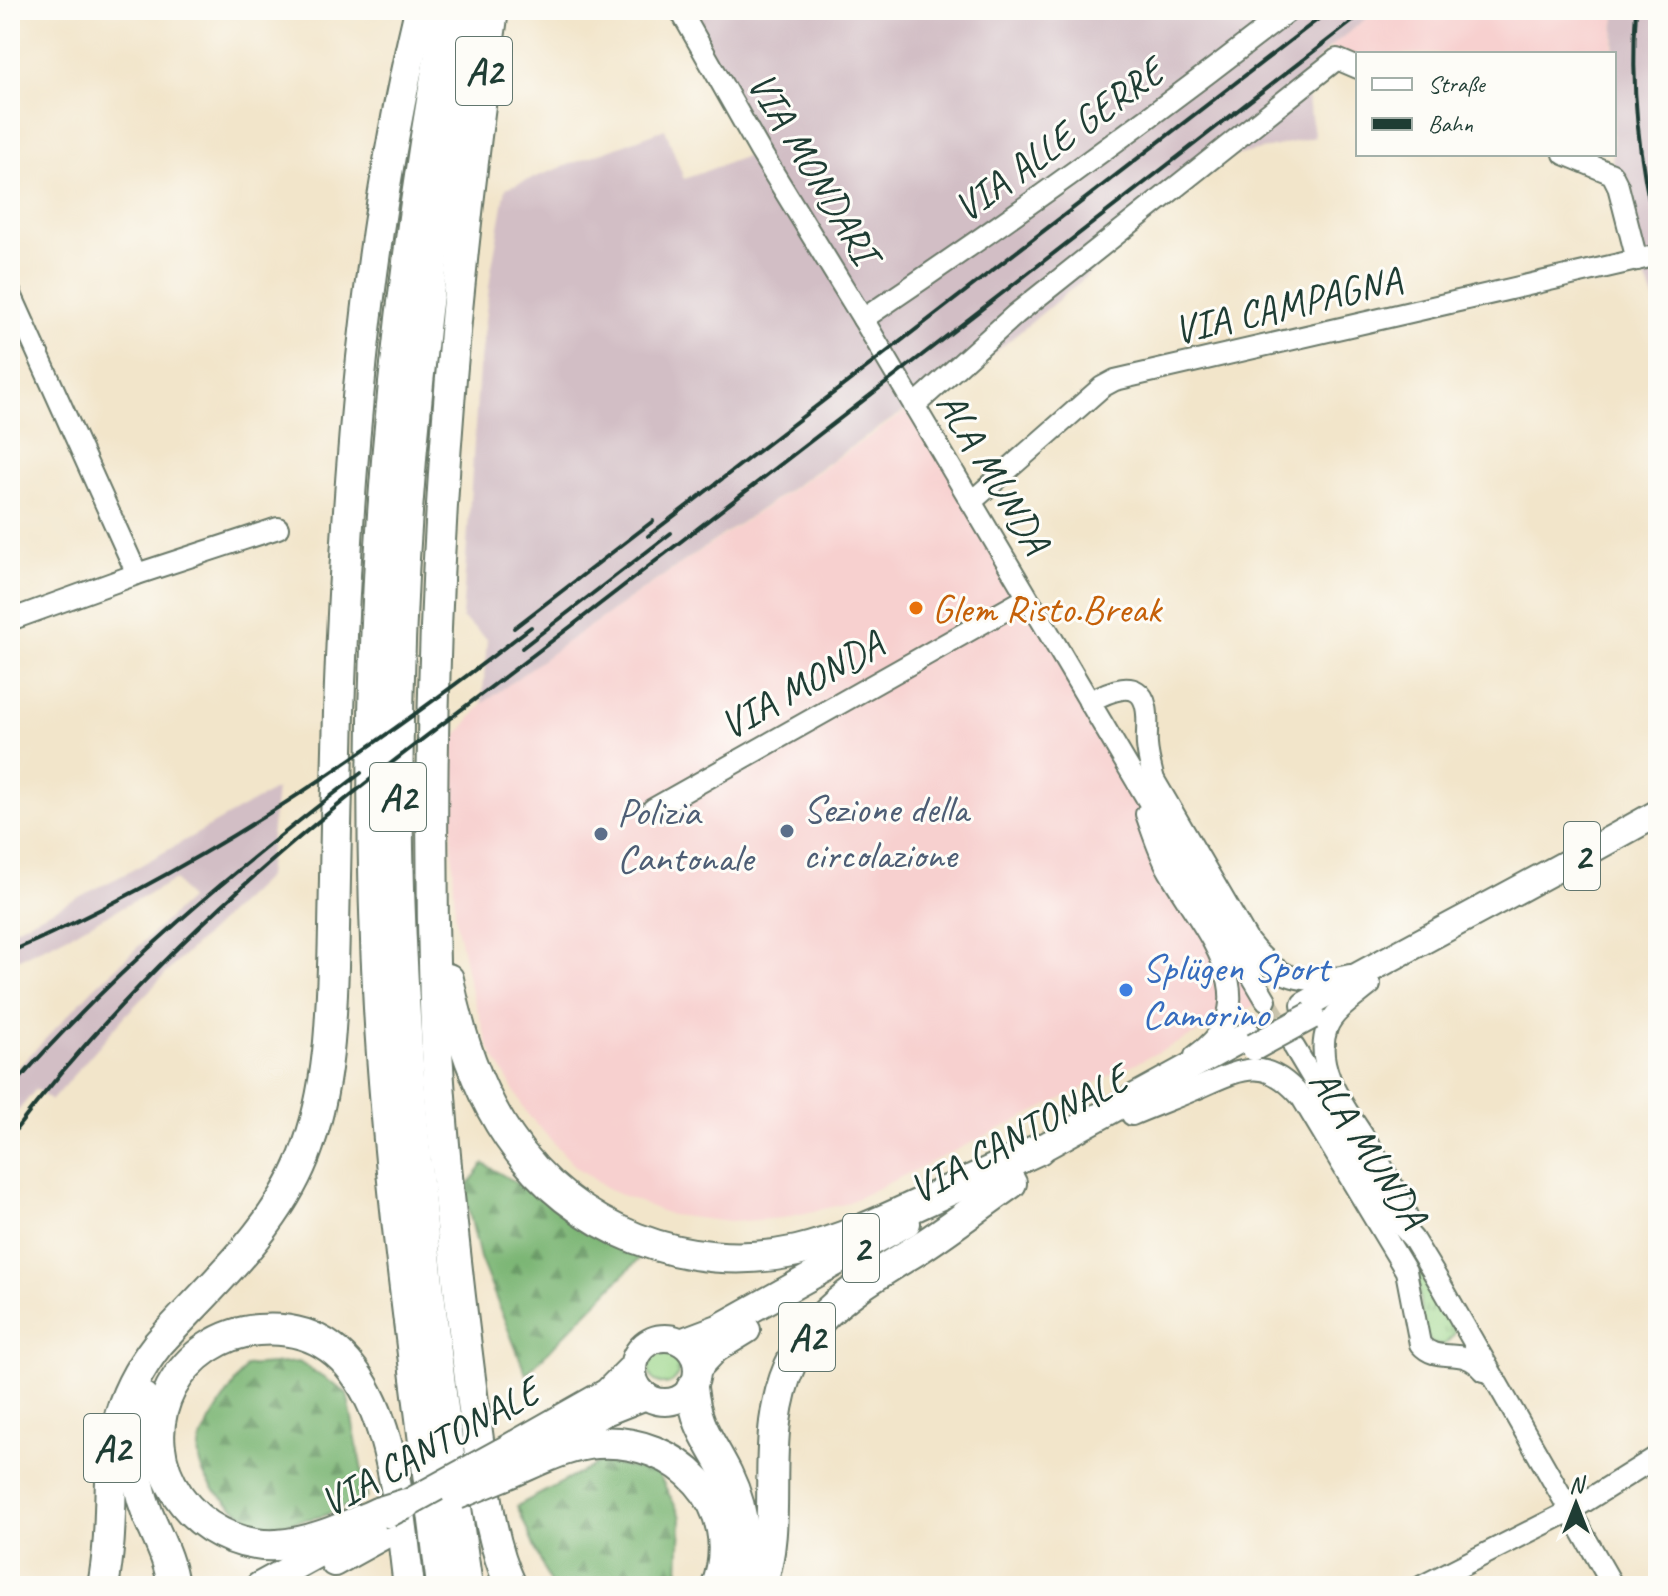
<svg xmlns="http://www.w3.org/2000/svg" width="1668" height="1596" viewBox="0 0 1668 1596" font-family="Caveat,sans-serif">
	<defs>
		<pattern id="grass-tufts" width="24" height="20" patternUnits="userSpaceOnUse" patternTransform="scale(2)"><rect width="24" height="20" fill="#9ad588"/><path d="M3 7l-1-3M5 7V3M7 7l1-3M15 17l-1-3M17 17v-4M19 17l1-3" fill="none" stroke="#7dae70"/></pattern>
		<pattern id="forest-firs" width="22" height="20" patternUnits="userSpaceOnUse" patternTransform="scale(2)"><rect width="22" height="20" fill="#7bb674"/><path d="M5 1l3.5 6h-7zM16 11l3.5 6h-7z" fill="#649560"/></pattern>
	</defs>
	<rect width="100%" height="100%" fill="#fdfcf7"/>
	<filter id="ink" filterUnits="userSpaceOnUse"><feTurbulence type="fractalNoise" baseFrequency=".0125" numOctaves="2"/><feDisplacementMap in="SourceGraphic" scale="16" xChannelSelector="R" yChannelSelector="G"/><feConvolveMatrix kernelMatrix="1 2 1 2 8 2 1 2 1" color-interpolation-filters="sRGB"/></filter>
	<filter id="wash" filterUnits="userSpaceOnUse"><feTurbulence type="fractalNoise" baseFrequency=".006" numOctaves="4" result="noise"/><feDisplacementMap in="SourceGraphic" scale="32" xChannelSelector="R" yChannelSelector="G"/><feGaussianBlur stdDeviation="1.8" result="paint"/><feColorMatrix in="noise" values="0 0 0 0 0 0 0 0 0 0 0 0 0 0 0 0 0 1.4 0 .05"/><feComposite in="paint" operator="in"/></filter>
	<g filter="url(#wash)">
		<rect width="100%" height="100%" fill="#f2e5ca"/>
		<g fill="#f7d0cf">
			<polygon points="1377,10 1615,10 1613,54 1358,54 1358,68 1337,59 1330,47"/>
			<polygon points="914,406 1266,1000 845,1204 783,1218 730,1222 671,1215 609,1190 574,1165 528,1115 489,1047 469,984 455,916 452,835 453,741 482,704 568,641"/>
		</g>
		<g fill="#d2bec5">
			<polygon points="680,10 1377,10 1330,47 1303,77 1315,137 1230,157 933,404 914,406 895,417 568,641 482,704 487,639 462,618 479,368 491,272 506,188 665,129 684,179 760,151"/>
			<polygon points="1615,10 1658,10 1658,307 1637,260 1612,174"/>
			<polygon points="276,789 267,877 173,966 124,1017 51,1101 36,1089 18,1111 10,1105 10,1076 93,989 189,899 175,880 51,944 10,962 10,931 127,873"/>
		</g>
		<g fill="url(#grass-tufts)" stroke="#5c895e" stroke-width="2">
			<polygon points="1415,1259 1455,1327 1454,1335 1444,1345 1432,1344 1423,1330"/>
			<circle cx="664" cy="1369" r="15"/>
		</g>
		<g fill="url(#forest-firs)" stroke="#4d7a54" stroke-width="2">
			<polygon points="484,1164 641,1257 526,1374 480,1258 464,1190"/>
			<path d="M299,1362L347,1393L367,1497L323,1516L262,1528C235,1509 190,1481 200,1442C204,1426 235,1383 246,1366Z"/>
			<polygon points="601,1462 658,1473 681,1517 679,1576 674,1586 551,1586 517,1506"/>
		</g>
	</g>
	<g filter="url(#ink)">
		<g fill="none" stroke-linecap="round" stroke-linejoin="round">
			<polyline stroke="#c8c3ac" stroke-width="20" stroke-dasharray="20 10" stroke-linecap="butt" points="1266,1000 1290,1040"/>
			<defs>
				<g id="minor">
					<polyline points="680,10 760,151 863,319 1266,1000"/>
					<polyline points="1564,154 1612,174 1618,186 1637,260"/>
					<polyline points="10,292 137,574"/>
					<path d="M863,319C1009,221 1151,118 1290,10"/>
					<polyline points="914,406 1016,314 1337,59 1358,68"/>
					<polyline points="971,502 1102,387 1115,380 1658,255"/>
					<polyline points="10,620 137,574 278,528"/>
					<path d="M1089,702C1107,692 1140,676 1146,707C1149,720 1146,733 1147,745C1148,760 1153,774 1156,789"/>
					<path d="M1153,778L1248,941C1278,980 1303,986 1350,975"/>
					<polyline points="653,809 1027,598"/>
					<path d="M1146,814C1153,833 1159,853 1169,871C1202,929 1273,1002 1195,1056"/>
					<path d="M1370,985C1356,997 1333,1011 1327,1028C1312,1070 1349,1112 1369,1145C1383,1168 1397,1191 1407,1216"/>
					<polyline points="1294,1047 1398,1222 1413,1239 1441,1285 1613,1586"/>
					<path d="M1132,1115C1153,1106 1175,1098 1196,1089C1241,1069 1265,1054 1302,1098L1406,1271L1420,1344C1439,1366 1461,1343 1484,1371"/>
					<polyline points="1422,1586 1570,1511 1658,1456"/>
				</g>
				<g id="major">
					<path d="M1305,1005C1422,940 1541,879 1658,813"/>
					<polyline points="1022,1159 1248,1035"/>
					<circle cx="665" cy="1370" r="32"/>
					<polyline points="681,1342 718,1328 907,1223"/>
					<polyline points="697,1369 716,1349 747,1330"/>
					<polyline points="535,1451 603,1413 646,1396"/>
					<polyline points="501,1452 607,1392 632,1367"/>
					<polyline points="334,1563 383,1536"/>
					<polyline points="259,1586 350,1536"/>
				</g>
				<g id="highway">
					<path d="M493,10C445,340 424,670 435,1003C438,1101 449,1199 460,1297C466,1347 472,1397 479,1447C486,1495 491,1542 511,1586"/>
					<path d="M448,979C459,1035 477,1090 509,1137C572,1231 688,1275 797,1251C839,1241 878,1223 917,1205C957,1187 998,1168 1039,1149"/>
					<path d="M692,1388C697,1430 709,1438 727,1474C744,1509 748,1546 740,1584"/>
					<path d="M143,1398C132,1437 133,1477 148,1515C158,1539 170,1560 173,1586"/>
					<path d="M504,1475C534,1463 565,1445 597,1443C677,1437 746,1505 717,1586"/>
					<path d="M380,1512C347,1526 313,1543 277,1545C195,1549 132,1463 171,1388C189,1355 221,1333 258,1330C391,1318 397,1496 409,1586"/>
					<path d="M103,1586C121,1490 91,1430 158,1344C211,1285 274,1232 304,1157C332,1085 332,1006 334,929C335,857 337,784 339,712C347,476 365,240 420,10"/>
					<path d="M442,1586C419,1393 390,1202 379,1008C361,674 386,339 448,10"/>
					<path d="M467,1586C432,1342 403,1096 398,849C393,568 420,286 473,10"/>
					<path d="M761,1586C779,1532 768,1477 775,1422C787,1324 846,1294 921,1247C952,1227 981,1204 1011,1183"/>
				</g>
			</defs>
			<use href="#minor" stroke="#697868" stroke-width="24"/>
			<use href="#major" stroke="#697868" stroke-width="30"/>
			<use href="#highway" stroke="#697868" stroke-width="34"/>
			<use href="#minor" stroke="#fff" stroke-width="20"/>
			<use href="#major" stroke="#fff" stroke-width="26"/>
			<use href="#highway" stroke="#fff" stroke-width="30"/>
			<g stroke="#1f3d34" stroke-width="4">
				<path d="M1636,10C1630,89 1639,164 1658,241"/>
				<polyline points="648,536 1330,10"/>
				<polyline points="514,628 653,521"/>
				<polyline points="522,648 671,533"/>
				<path d="M10,952C204,867 365,755 531,627"/>
				<path d="M10,1090C114,970 235,869 361,773"/>
				<path d="M10,1137C85,1038 172,948 266,866C368,776 480,697 587,614C847,412 1108,213 1367,10"/>
			</g>
			<defs>
				<g id="major-bridge">
					<polyline points="1254,1047 1311,1016"/>
					<polyline points="388,1514 501,1452"/>
				</g>
				<g id="highway-bridge">
					<polyline points="457,1494 504,1475"/>
					<polyline points="380,1512 406,1504"/>
				</g>
			</defs>
			<use href="#major-bridge" stroke="#697868" stroke-width="30" stroke-linecap="butt"/>
			<use href="#highway-bridge" stroke="#697868" stroke-width="34" stroke-linecap="butt"/>
			<use href="#major-bridge" stroke="#fff" stroke-width="26"/>
			<use href="#highway-bridge" stroke="#fff" stroke-width="30"/>
		</g>
	</g>
	<circle fill="#e8710a" stroke="#fdfcf7" stroke-width="3" cx="916" cy="608" r="8"/>
	<g fill="#5c6f8a" stroke="#fdfcf7" stroke-width="3">
		<circle cx="787" cy="831" r="8"/>
		<circle cx="601" cy="834" r="8"/>
	</g>
	<circle fill="#3f7fe0" stroke="#fdfcf7" stroke-width="3" cx="1126" cy="990" r="8"/>
	<g text-anchor="middle" stroke-width="6" stroke-linejoin="round" paint-order="stroke">
		<g fill="#fdfcf7" stroke="#62766e" stroke-width="2">
			<rect x="456" y="37" width="56" height="68" rx="6"/>
			<rect x="370" y="763" width="56" height="68" rx="6"/>
			<rect x="1564" y="822" width="36" height="68" rx="6"/>
			<rect x="843" y="1214" width="36" height="68" rx="6"/>
			<rect x="779" y="1303" width="56" height="68" rx="6"/>
			<rect x="84" y="1414" width="56" height="68" rx="6"/>
		</g>
		<g font-size="38" font-weight="bold" fill="#1f3d34">
			<text x="484" y="84">A2</text>
			<text x="398" y="810">A2</text>
			<text x="1582" y="869">2</text>
			<text x="861" y="1261">2</text>
			<text x="807" y="1350">A2</text>
			<text x="112" y="1461">A2</text>
		</g>
		<g font-size="40" fill="#1f3d34" stroke="#fdfcf7">
			<text transform="translate(1058 139) rotate(-36)" y="14">VIA ALLE GERRE</text>
			<text transform="translate(814 167) rotate(59)" y="14">VIA MONDARI</text>
			<text transform="translate(1287 304) rotate(-13)" y="14">VIA CAMPAGNA</text>
			<text transform="translate(994 472) rotate(59)" y="14">ALA MUNDA</text>
			<text transform="translate(801 684) rotate(-29)" y="14">VIA MONDA</text>
			<text transform="translate(1018 1133) rotate(-29)" y="14">VIA CANTONALE</text>
			<text transform="translate(1369 1148) rotate(57)" y="14">ALA MUNDA</text>
			<text transform="translate(429 1446) rotate(-29)" y="14">VIA CANTONALE</text>
		</g>
		<g font-size="40" fill="#c56008" stroke="#fdfcf7" text-anchor="start">
			<text x="932" y="622">Glem Risto.Break</text>
		</g>
		<g font-size="40" fill="#4e5e75" stroke="#fdfcf7" text-anchor="start">
			<text x="803" y="822">Sezione della<tspan x="803" dy="46">circolazione</tspan></text>
			<text x="617" y="825">Polizia<tspan x="617" dy="46">Cantonale</tspan></text>
		</g>
		<g font-size="40" fill="#366cbe" stroke="#fdfcf7" text-anchor="start">
			<text x="1142" y="981">Splügen Sport<tspan x="1142" dy="46">Camorino</tspan></text>
		</g>
	</g>
	<rect width="1668" height="1596" fill="none" stroke="#fdfcf7" stroke-width="40"/>
	<rect x="1356" y="52" width="260" height="104" fill="#fdfcf7" stroke="#a4b0a9" stroke-width="2"/>
	<rect x="1372" y="78" width="40" height="12" fill="#ffffff" stroke="#a4b0a9" stroke-width="2"/>
	<text x="1428" y="92" font-size="24" fill="#1f3d34">Straße</text>
	<rect x="1372" y="118" width="40" height="12" fill="#1f3d34" stroke="#a4b0a9" stroke-width="2"/>
	<text x="1428" y="132" font-size="24" fill="#1f3d34">Bahn</text>
	<g transform="translate(1576 1504)" stroke="#fdfcf7" stroke-width="6" paint-order="stroke">
	<path d="M0-6L14 30L0 20L-14 30Z" fill="#1f3d34"/>
	<text y="-12" font-size="22" font-weight="bold" text-anchor="middle" fill="#1f3d34">N</text>
	</g>
</svg>
